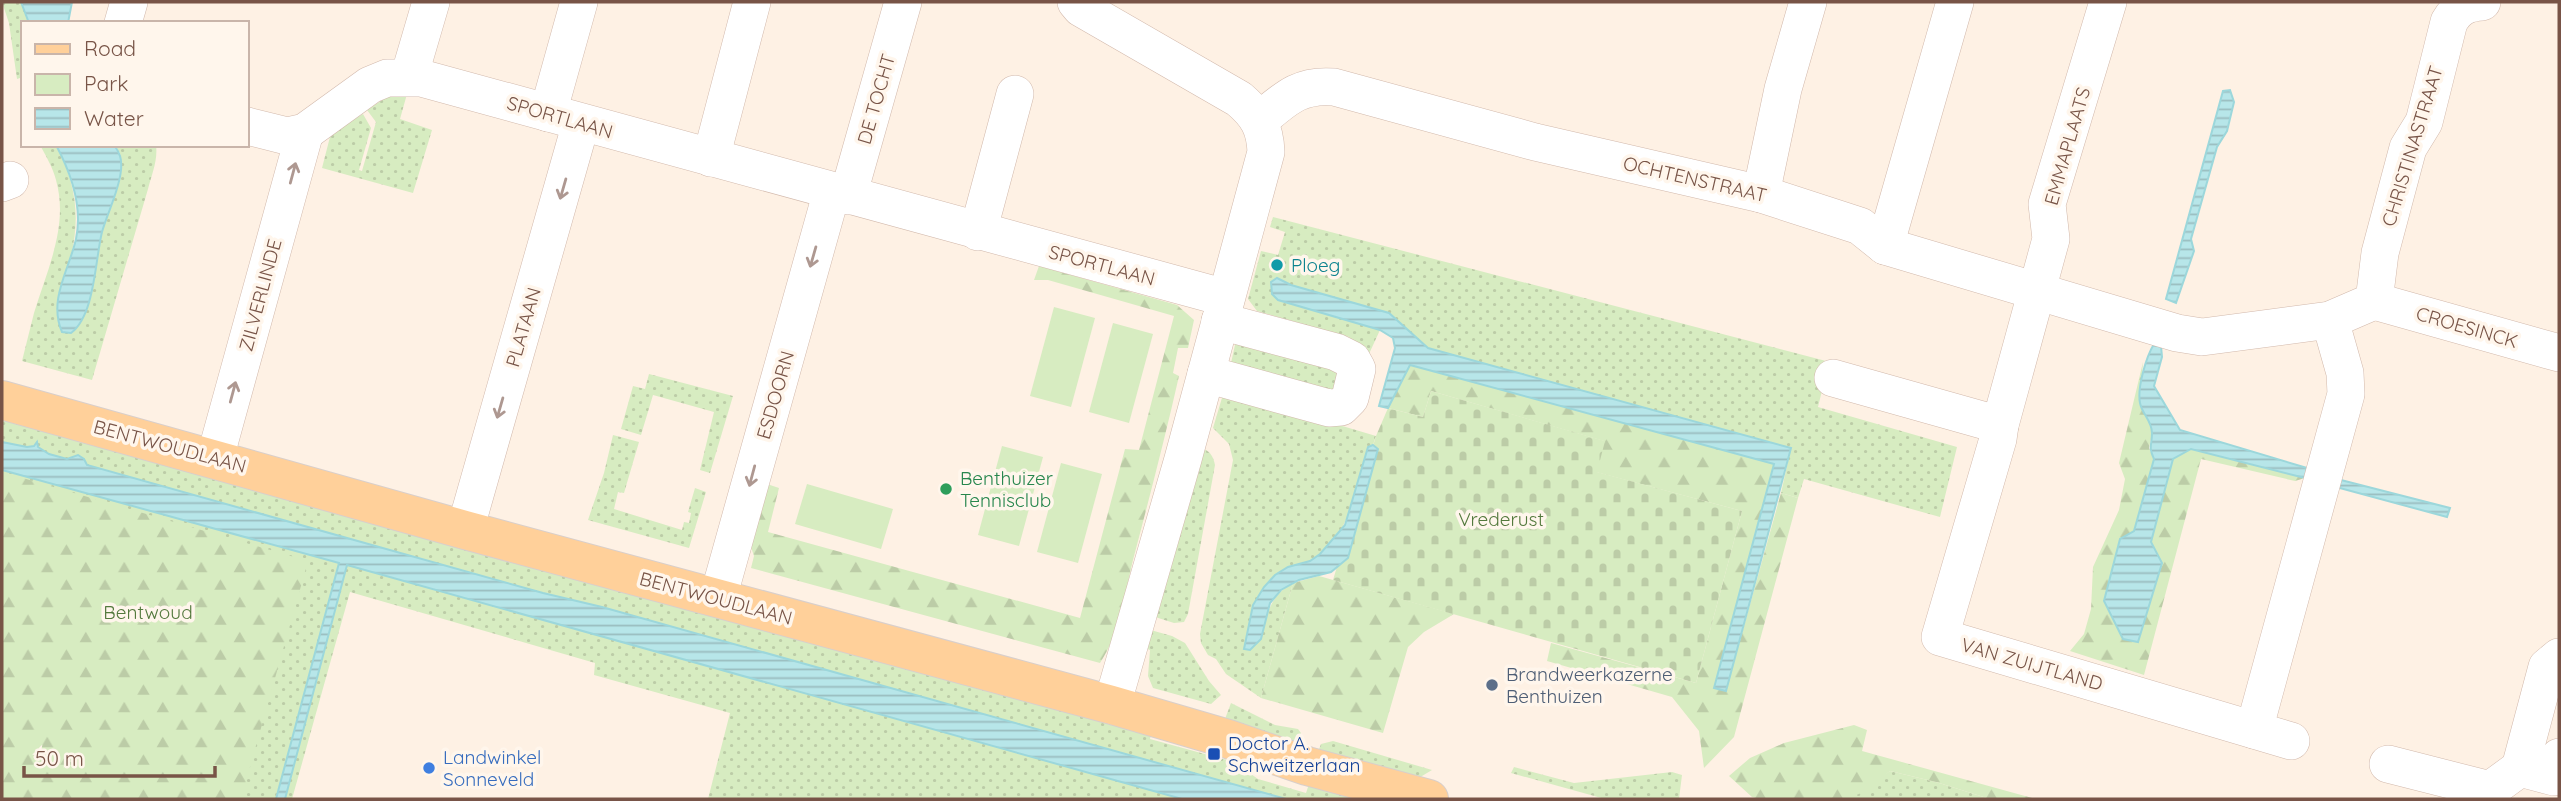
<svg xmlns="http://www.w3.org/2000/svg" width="2561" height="801" viewBox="0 0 2561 801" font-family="Quicksand,sans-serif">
	<defs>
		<pattern id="green-dots" width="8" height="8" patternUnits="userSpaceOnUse" patternTransform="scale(1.75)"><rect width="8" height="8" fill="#d7ecc1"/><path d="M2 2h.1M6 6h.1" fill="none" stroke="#bccca7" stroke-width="1.8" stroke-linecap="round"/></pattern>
		<pattern id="forest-firs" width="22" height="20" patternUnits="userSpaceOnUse" patternTransform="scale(1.75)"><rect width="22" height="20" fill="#d7ecc1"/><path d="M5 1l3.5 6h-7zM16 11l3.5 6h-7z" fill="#bccca7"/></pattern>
		<pattern id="cemetery-stones" width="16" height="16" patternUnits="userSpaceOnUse" patternTransform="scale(1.75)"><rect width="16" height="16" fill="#d7ecc1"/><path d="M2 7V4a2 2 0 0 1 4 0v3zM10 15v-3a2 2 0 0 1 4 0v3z" fill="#bccca7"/></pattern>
		<pattern id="water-rules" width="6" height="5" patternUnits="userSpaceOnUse" patternTransform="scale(1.75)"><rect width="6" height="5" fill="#b7e6e9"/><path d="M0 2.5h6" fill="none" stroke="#9abdbf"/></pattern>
	</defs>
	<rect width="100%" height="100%" fill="#fef1e4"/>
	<g fill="url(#green-dots)">
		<polygon points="2,2 21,2 29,23 23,23 23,77 17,79 9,23"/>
		<polygon points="393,93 407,94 400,119 432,130 413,193 322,168 331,133 363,114 371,128 359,170 362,171 376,122 367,110"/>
		<path d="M40,145H56C84,199 80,240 58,295L97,258L102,233L121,170L120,153L114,145H156C158,160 152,174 148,189L92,380L22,361C26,345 30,329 34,313C47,270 69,226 56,180C53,168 46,156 40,145Z"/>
		<polygon points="1273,217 1826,361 1824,368 1827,370 1818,407 1957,447 1940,517 1804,479 1798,498 1781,493 1791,448 1427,348 1389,313 1291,285 1277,278 1278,300 1380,330 1368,356 1349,337 1257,311 1248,299 1261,251 1278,255 1285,232 1270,227"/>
		<polygon points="1237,336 1339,364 1336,389 1323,393 1231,363"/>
		<polygon points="649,374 733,396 710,473 700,470 714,412 653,395 641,435 621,429 633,386 645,389"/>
		<path d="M1224,391L1376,436L1373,445L1368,447C1355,485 1351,541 1310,561C1299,566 1286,568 1275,575L1261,639C1267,615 1269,596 1293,583L1261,698L1226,674L1216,659L1208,655L1201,643L1200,634L1233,460L1229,444L1213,428Z"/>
		<polygon points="2,411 1152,730 1150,739 1234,762 1258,779 1306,793 1312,775 1394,799 1286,799 602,607 544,593 339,563 276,799 2,799"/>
		<polygon points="613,435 639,442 624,493 618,492 614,509 682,530 684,522 689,523 691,513 688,512 695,488 706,492 689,548 588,520 604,473"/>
		<path d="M1193,445C1206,449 1212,451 1215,465L1188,614L1184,622L1174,623L1152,616Z"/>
		<polygon points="346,565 440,590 1182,799 708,799 730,713 594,675 595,663 350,592 292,799 285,799"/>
		<polygon points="1147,629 1172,636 1185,643 1209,681 1221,695 1211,704 1153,688 1148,676 1150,650 1142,647"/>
		<polygon points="1231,703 1275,725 1298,729 1301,733 1295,754 1225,719"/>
		<polygon points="1333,741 1432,770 1417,779 1318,752 1321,744"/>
		<polygon points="1514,767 1574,783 1672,772 1682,775 1679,799 1605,799 1511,773"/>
		<polygon points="1890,771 1936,782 1990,799 1845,799"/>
	</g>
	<g fill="url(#forest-firs)">
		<path d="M1039,266L1177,305L1194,320L1188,348H1178L1173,373L1179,376C1165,438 1149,499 1133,560C1125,593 1119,635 1100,663L751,568L754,556L751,547L767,484L779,488L768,532L1080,618L1125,449L1139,450L1174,316L1048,280H1034Z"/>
		<polygon points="2143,362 2140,403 2150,421 2152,434 2149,448 2154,459 2134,532 2123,639 2138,642 2151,542 2173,459 2191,449 2305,478 2295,481 2201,459 2144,675 2070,651 2084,634 2091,609 2093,567 2119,510 2125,479 2119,463"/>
		<polygon points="1410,365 1774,464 1714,688 1726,691 1781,493 1798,498 1734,737 1704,768 1699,731 1672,697 1547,661 1551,643 1696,683 1742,511 1596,472 1604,441 1431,391 1423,417 1388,408"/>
		<polygon points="2,472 308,561 241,799 2,799"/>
		<polygon points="1319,576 1454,614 1424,632 1408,647 1383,733 1261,698 1293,583"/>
		<polygon points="1854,725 1867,730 1862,751 2036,799 1990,799 1936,782 1890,771 1865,791 1848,799 1760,799 1752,797 1729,776 1750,758 1784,743"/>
	</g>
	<polygon fill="url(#cemetery-stones)" points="1431,391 1605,441 1597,472 1742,511 1696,683 1333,580 1376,436 1388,408 1423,417"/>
	<g fill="#d7ecc1">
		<polygon points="1054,307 1095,318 1071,407 1030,396"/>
		<polygon points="1113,323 1153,334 1129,423 1089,412"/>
		<polygon points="1002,446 1043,457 1019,546 978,535"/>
		<polygon points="1061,463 1102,474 1078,563 1037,552"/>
		<polygon points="807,484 893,509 881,549 795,524"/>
	</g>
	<g fill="url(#water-rules)" stroke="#9cd7db" stroke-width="2">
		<polygon points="21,2 72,2 68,23 29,23"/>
		<polygon points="2230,90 2234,102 2227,131 2217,147 2191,239 2194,251 2176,303 2166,299 2223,91"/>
		<path d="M56,145H114C120,153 122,159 121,170C119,191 108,211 102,232C95,260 95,315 71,333L62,332C48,300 69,270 76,239C83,206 71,173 56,145Z"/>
		<polygon points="1277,278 1291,285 1389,313 1428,348 1791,448 1726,691 1714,688 1774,464 1410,365 1388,408 1379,406 1395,348 1393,338 1380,330 1278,300 1272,294 1271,282"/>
		<path d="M2154,344L2161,346L2162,357L2154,386L2180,430L2307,468L2305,478L2191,449L2173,459L2151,542L2162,563L2138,642L2123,639L2104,601L2120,539L2134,531L2154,459C2148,446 2152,446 2152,433C2152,421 2142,414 2140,403C2137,388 2146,357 2154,344Z"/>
		<polygon points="2,442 27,447 34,446 37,442 38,447 49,454 67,459 78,455 84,459 87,465 543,593 602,607 1286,799 1182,799 347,565 285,799 276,799 339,563 2,470"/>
		<polygon points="1373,445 1378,449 1348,558 1331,572 1299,580 1281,590 1270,603 1261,639 1250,650 1244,649 1253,605 1264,587 1275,575 1288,567 1310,561 1320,554 1345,525 1368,447"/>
		<polygon points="2337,479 2450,508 2447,517 2336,487"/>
	</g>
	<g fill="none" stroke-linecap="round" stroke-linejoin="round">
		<defs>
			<g id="minor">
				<path d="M1076,2L1081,8L1239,99C1258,115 1265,128 1266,152L1183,459L1112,705"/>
				<polyline points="2108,2 2047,204 2051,239 2000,425 1998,439 1940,637 2291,741"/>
				<polyline points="123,23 129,2"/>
				<polyline points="409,77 431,2"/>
				<polyline points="548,113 579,2"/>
				<path d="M1260,120C1285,99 1299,84 1334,87L1535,142L1761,194L1860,226L1885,246L2177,333L2202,337L2330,320L2374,301L2380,253L2408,148L2424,122L2449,22C2457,8 2466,3 2482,2"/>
				<polyline points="247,126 287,136 305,132 370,85 387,78 421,78 1226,298"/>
				<polyline points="711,158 752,2"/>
				<polyline points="2,183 10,180"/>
				<polyline points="1761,194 1783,89 1808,2"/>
				<polyline points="848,196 903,2"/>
				<polyline points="978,232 1015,94"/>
				<polyline points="1885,246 1955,2"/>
				<polyline points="2374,301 2559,353"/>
				<polyline points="1206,374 1329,408 1341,407 1350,398 1357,369 1352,360 1336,352 1220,321"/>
				<polyline points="1833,378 2000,425"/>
				<polyline points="215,458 305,132"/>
				<polyline points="465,530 581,123"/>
				<polyline points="718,598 832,191"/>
				<polyline points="2254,730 2346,394 2345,373 2330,320"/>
				<polyline points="2388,764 2490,790 2520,768 2547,667 2559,657"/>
				<polyline points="2520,768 2554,777 2559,757"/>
			</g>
			<polyline id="major" points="2,400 465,530 1112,705 1228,739 1307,766 1429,799"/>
		</defs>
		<use href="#minor" stroke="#d2b9ac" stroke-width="38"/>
		<use href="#major" stroke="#d9cfcb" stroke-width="40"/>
		<use href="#minor" stroke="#fff" stroke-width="37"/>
		<use href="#major" stroke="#ffd09a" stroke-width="38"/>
	</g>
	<defs><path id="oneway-shaft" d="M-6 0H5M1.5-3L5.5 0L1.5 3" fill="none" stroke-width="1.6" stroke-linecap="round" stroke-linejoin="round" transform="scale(1.75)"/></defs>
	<g stroke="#ae9891">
		<use href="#oneway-shaft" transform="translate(293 173) rotate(-75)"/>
		<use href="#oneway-shaft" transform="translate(563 189) rotate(106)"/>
		<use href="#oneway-shaft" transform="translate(813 257) rotate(106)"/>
		<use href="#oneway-shaft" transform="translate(233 392) rotate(-75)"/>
		<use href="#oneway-shaft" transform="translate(500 408) rotate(106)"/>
		<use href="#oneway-shaft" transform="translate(752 476) rotate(105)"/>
	</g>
	<circle fill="#0f9aa8" stroke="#fff6ec" stroke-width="2.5" cx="1277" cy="265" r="7"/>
	<circle fill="#2e9e5b" stroke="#fff6ec" stroke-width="2.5" cx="946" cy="489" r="7"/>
	<circle fill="#5c6f8a" stroke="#fff6ec" stroke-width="2.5" cx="1492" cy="685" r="7"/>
	<rect fill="#1a4fb4" stroke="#fff6ec" stroke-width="2.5" x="1207" y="747" width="14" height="14" rx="3.5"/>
	<circle fill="#3f7fe0" stroke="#fff6ec" stroke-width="2.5" cx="429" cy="768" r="7"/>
	<g text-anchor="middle" stroke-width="7" stroke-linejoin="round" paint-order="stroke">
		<g font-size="19" fill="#785447" stroke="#fff6ec">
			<text transform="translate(876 99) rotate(-74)" y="7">DE TOCHT</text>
			<text transform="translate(560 117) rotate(16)" y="7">SPORTLAAN</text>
			<text transform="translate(2067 146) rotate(-74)" y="7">EMMAPLAATS</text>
			<text transform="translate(2412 146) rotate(-73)" y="7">CHRISTINASTRAAT</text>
			<text transform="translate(1695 179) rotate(13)" y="7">OCHTENSTRAAT</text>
			<text transform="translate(1102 265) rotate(15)" y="7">SPORTLAAN</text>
			<text transform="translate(260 295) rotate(-75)" y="7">ZILVERLINDE</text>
			<text transform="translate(523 327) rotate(-74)" y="7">PLATAAN</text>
			<text transform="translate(2467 327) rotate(16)" y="7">CROESINCK</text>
			<text transform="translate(775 395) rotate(-74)" y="7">ESDOORN</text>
			<text transform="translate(170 446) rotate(15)" y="7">BENTWOUDLAAN</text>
			<text transform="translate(716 598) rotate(15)" y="7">BENTWOUDLAAN</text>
			<text transform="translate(2032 664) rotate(16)" y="7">VAN ZUIJTLAND</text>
		</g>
		<g font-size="19" fill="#0d838f" stroke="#fff6ec" text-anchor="start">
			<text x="1291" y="272">Ploeg</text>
		</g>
		<g font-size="19" fill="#27864d" stroke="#fff6ec" text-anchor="start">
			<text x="960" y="485">Benthuizer<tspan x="960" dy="22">Tennisclub</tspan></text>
		</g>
		<g font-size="19" fill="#53793c" stroke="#fff6ec">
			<text x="1501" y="526">Vrederust</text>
			<text x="148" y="619">Bentwoud</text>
		</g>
		<g font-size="19" fill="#4e5e75" stroke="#fff6ec" text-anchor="start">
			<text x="1506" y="681">Brandweerkazerne<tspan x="1506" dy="22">Benthuizen</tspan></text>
		</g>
		<g font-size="19" fill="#164399" stroke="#fff6ec" text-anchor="start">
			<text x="1228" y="750">Doctor A.<tspan x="1228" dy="22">Schweitzerlaan</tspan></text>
		</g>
		<g font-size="19" fill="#366cbe" stroke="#fff6ec" text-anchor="start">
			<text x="443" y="764">Landwinkel<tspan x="443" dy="22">Sonneveld</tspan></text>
		</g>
	</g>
	<rect width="2561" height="801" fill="none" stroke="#785447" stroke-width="7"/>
	<rect x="21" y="21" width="228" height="126" fill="#fff6ec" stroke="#c9b5aa" stroke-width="2"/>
	<rect x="35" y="44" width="35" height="10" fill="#ffd09a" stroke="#c9b5aa" stroke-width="2"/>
	<text x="84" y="56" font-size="21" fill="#785447">Road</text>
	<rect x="35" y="74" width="35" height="21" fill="#d7ecc1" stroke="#c9b5aa" stroke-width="2"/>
	<text x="84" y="91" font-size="21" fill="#785447">Park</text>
	<rect x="35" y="108" width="35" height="21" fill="url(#water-rules)" stroke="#c9b5aa" stroke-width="2"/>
	<text x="84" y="126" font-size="21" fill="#785447">Water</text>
	<path d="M24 766v10h191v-10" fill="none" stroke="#785447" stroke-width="3.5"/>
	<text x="35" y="766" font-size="21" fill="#785447" stroke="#fff6ec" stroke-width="5" paint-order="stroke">50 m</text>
</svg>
